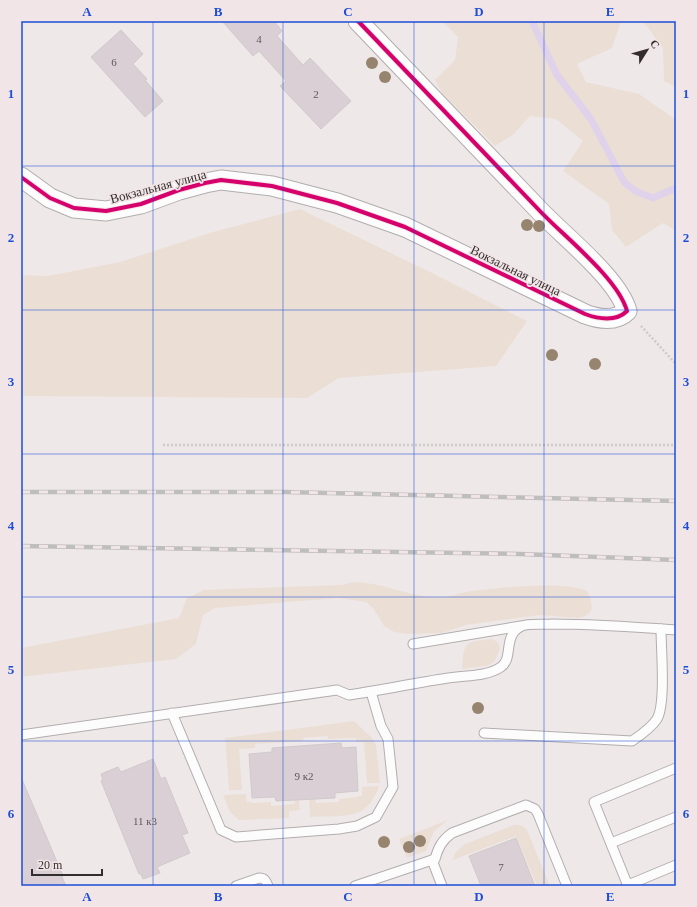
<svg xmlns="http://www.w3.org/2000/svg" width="697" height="907" viewBox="0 0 697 907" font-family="Georgia,serif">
	<rect width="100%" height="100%" fill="#efe8e9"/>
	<g fill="#ebdfd5">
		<polygon points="442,21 621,21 612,48 577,64 586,82 639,94 675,119 676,231 663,223 626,247 612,230 609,204 563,171 583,141 556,119 530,116 513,135 495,146 442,93 435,80 455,60 458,37"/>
		<polygon points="643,21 676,21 676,87 664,81 663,48"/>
		<polygon points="300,209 434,274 527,321 496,366 339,378 307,398 21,396 21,275 48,276 120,262 213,232"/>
		<path d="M353,582C384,582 412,599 443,597C451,597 459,593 467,592C491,588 567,580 587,591C593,604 596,615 578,618L540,615L466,625L442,633L407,634L394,632L384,626L373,608L366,602L338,598L215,608L203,615L196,644L176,659L21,677V648L179,618L187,598L204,590L225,589L342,585Z"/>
		<path d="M492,639L498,642L500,649L494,662L486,666L462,669C464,641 464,642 492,639Z"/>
		<polygon points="354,721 372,738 376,745 380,783 367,783 364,742 356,742 356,738 328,739 328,736 304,738 303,741 255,744 255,748 239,749 242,790 229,790 225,738"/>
		<path d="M379,786C376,795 371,804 363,810C351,818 324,816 310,817L309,799H315L316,803L339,802V799L358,797V796H362V787Z"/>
		<polygon points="246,794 247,802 251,802 252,803 271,802 271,806 295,804 295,799 299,799 300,810 289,811 289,818 239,820 230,812 223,795"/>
		<polygon points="448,820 434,831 426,851 407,858 399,839"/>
		<path d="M514,825C519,824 524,826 527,830L550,886H537L516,836L453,860L455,853L465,844Z"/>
	</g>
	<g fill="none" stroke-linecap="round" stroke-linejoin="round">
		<polyline stroke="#e0d2eb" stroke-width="7" points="532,21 557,75 591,119 624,182 635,191 653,198 676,188"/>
	</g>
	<g fill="#dacfd5" stroke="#cfcacb">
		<polygon points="222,21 274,21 282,31 277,36 303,65 310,58 351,101 321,129 280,86 286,81 259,51 253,56"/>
		<polygon points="121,30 143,54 133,64 147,79 145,80 163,101 145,117 91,57"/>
		<polygon points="341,743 342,748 356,747 358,791 335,793 335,798 276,801 275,797 252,798 249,754 272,752 272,748"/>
		<polygon points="153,759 161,779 165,777 188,833 182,835 190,853 157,867 160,873 143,879 141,874 139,874 101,781 103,780 101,774 118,767 121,772"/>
		<polygon points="21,777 63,876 62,877 66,886 21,886"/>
		<polygon points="516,838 535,886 481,886 469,856"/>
	</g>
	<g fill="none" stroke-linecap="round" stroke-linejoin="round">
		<defs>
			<g id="lane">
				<polyline points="413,644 521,626"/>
				<polyline points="172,713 221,830 236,837 339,829 357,826 376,817 393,787 388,739 381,726 371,692"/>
				<path d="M484,733L632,741C641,735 651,728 657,719C666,704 661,648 661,629"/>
				<path d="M21,735L337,690L349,695C382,690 415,683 448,678C465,675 486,677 501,667C514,658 502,635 522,626C529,623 544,625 552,624C593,624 635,627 676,630"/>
				<polyline points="611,843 676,817"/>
				<polyline points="432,860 442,886"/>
				<polyline points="628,885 676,865"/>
				<path d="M236,886L259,878C265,878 266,881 268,886"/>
				<path d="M355,886L435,859C438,848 442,840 452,833L526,805L535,809L538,814L567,886"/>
				<polyline points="628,886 594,802 676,768"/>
			</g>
			<path id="street" d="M21,177L50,198L74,208L106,211L141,204L179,190L205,183L221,180L272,186L337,203L405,227L585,314C598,319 616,322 627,311C618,278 562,235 538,209C478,147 418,84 358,21"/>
		</defs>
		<use href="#lane" stroke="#b2adae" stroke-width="11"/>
		<use href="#street" stroke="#b2adae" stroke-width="21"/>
		<g stroke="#cccaca" stroke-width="2.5" stroke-dasharray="2 2" stroke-linecap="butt">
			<polyline points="641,326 676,364"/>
			<polyline points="163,445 676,445"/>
		</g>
		<use href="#lane" stroke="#fdfcfc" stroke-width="9"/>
		<use href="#street" stroke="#fdfcfc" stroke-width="19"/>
		<defs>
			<g id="rail">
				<polyline points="21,492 285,492 676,501"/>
				<polyline points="21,546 520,554 676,560"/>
			</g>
		</defs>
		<use href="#rail" stroke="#bfbebe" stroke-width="4.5"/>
		<use href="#rail" stroke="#f2e5e7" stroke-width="3" stroke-dasharray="9" stroke-linecap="butt"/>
		<defs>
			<path id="cycleway" d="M21,177L50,198L74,208L106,211L141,204L179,190L205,183L221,180L272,186L337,203L405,227L585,314C598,319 616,322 627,311C618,278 562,235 538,209C478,147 418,84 358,21"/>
		</defs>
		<use href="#cycleway" stroke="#f2e5e7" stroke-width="6"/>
		<use href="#cycleway" stroke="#d6006c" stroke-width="4"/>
	</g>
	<g fill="#96846e">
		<circle cx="372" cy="63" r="6"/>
		<circle cx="385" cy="77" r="6"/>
		<circle cx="527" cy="225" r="6"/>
		<circle cx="539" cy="226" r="6"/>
		<circle cx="552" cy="355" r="6"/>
		<circle cx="595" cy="364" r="6"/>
		<circle cx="478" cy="708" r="6"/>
		<circle cx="420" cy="841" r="6"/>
		<circle cx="384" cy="842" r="6"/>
		<circle cx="409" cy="847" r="6"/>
	</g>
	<path fill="none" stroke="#1d4ed8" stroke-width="1" stroke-opacity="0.55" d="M153,21V886M283,21V886M414,21V886M544,21V886M21,166H676M21,310H676M21,454H676M21,597H676M21,741H676"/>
	<g text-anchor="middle" stroke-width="3.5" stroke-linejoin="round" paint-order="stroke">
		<g font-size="11" fill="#5e585a">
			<text x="259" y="43">4</text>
			<text x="114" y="66">6</text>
			<text x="316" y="98">2</text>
			<text x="304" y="780">9 к2</text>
			<text x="145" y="825">11 к3</text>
			<text x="501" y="871">7</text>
		</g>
		<g font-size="13" fill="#322e2e" stroke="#f2e5e7">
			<text transform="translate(158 186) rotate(-15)" y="5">Вокзальная улица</text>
			<text transform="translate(516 270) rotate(26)" y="5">Вокзальная улица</text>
		</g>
	</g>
	<rect width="697" height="907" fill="none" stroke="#f2e5e7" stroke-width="44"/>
	<g transform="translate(647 50) rotate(53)" stroke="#f2e5e7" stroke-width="3" paint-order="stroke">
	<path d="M0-3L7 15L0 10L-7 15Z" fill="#322e2e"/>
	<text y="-6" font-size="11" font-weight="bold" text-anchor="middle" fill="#322e2e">С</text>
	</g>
	<path d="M32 869v6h70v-6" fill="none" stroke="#322e2e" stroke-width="2"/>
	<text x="38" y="869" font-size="12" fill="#322e2e" stroke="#f2e5e7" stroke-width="3" paint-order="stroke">20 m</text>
	<rect x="22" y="22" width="653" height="863" fill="none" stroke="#1d4ed8" stroke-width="1.5"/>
	<g font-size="13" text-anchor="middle" font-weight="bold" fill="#1d4ed8">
		<text x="87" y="16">A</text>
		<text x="218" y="16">B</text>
		<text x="348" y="16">C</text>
		<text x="479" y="16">D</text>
		<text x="610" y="16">E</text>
		<text x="11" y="98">1</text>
		<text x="686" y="98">1</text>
		<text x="11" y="242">2</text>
		<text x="686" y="242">2</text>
		<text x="11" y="386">3</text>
		<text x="686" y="386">3</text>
		<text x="11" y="530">4</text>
		<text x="686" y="530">4</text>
		<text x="11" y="674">5</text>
		<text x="686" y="674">5</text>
		<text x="11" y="818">6</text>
		<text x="686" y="818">6</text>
		<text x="87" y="901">A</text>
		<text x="218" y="901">B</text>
		<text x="348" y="901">C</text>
		<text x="479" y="901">D</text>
		<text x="610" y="901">E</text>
	</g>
</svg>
